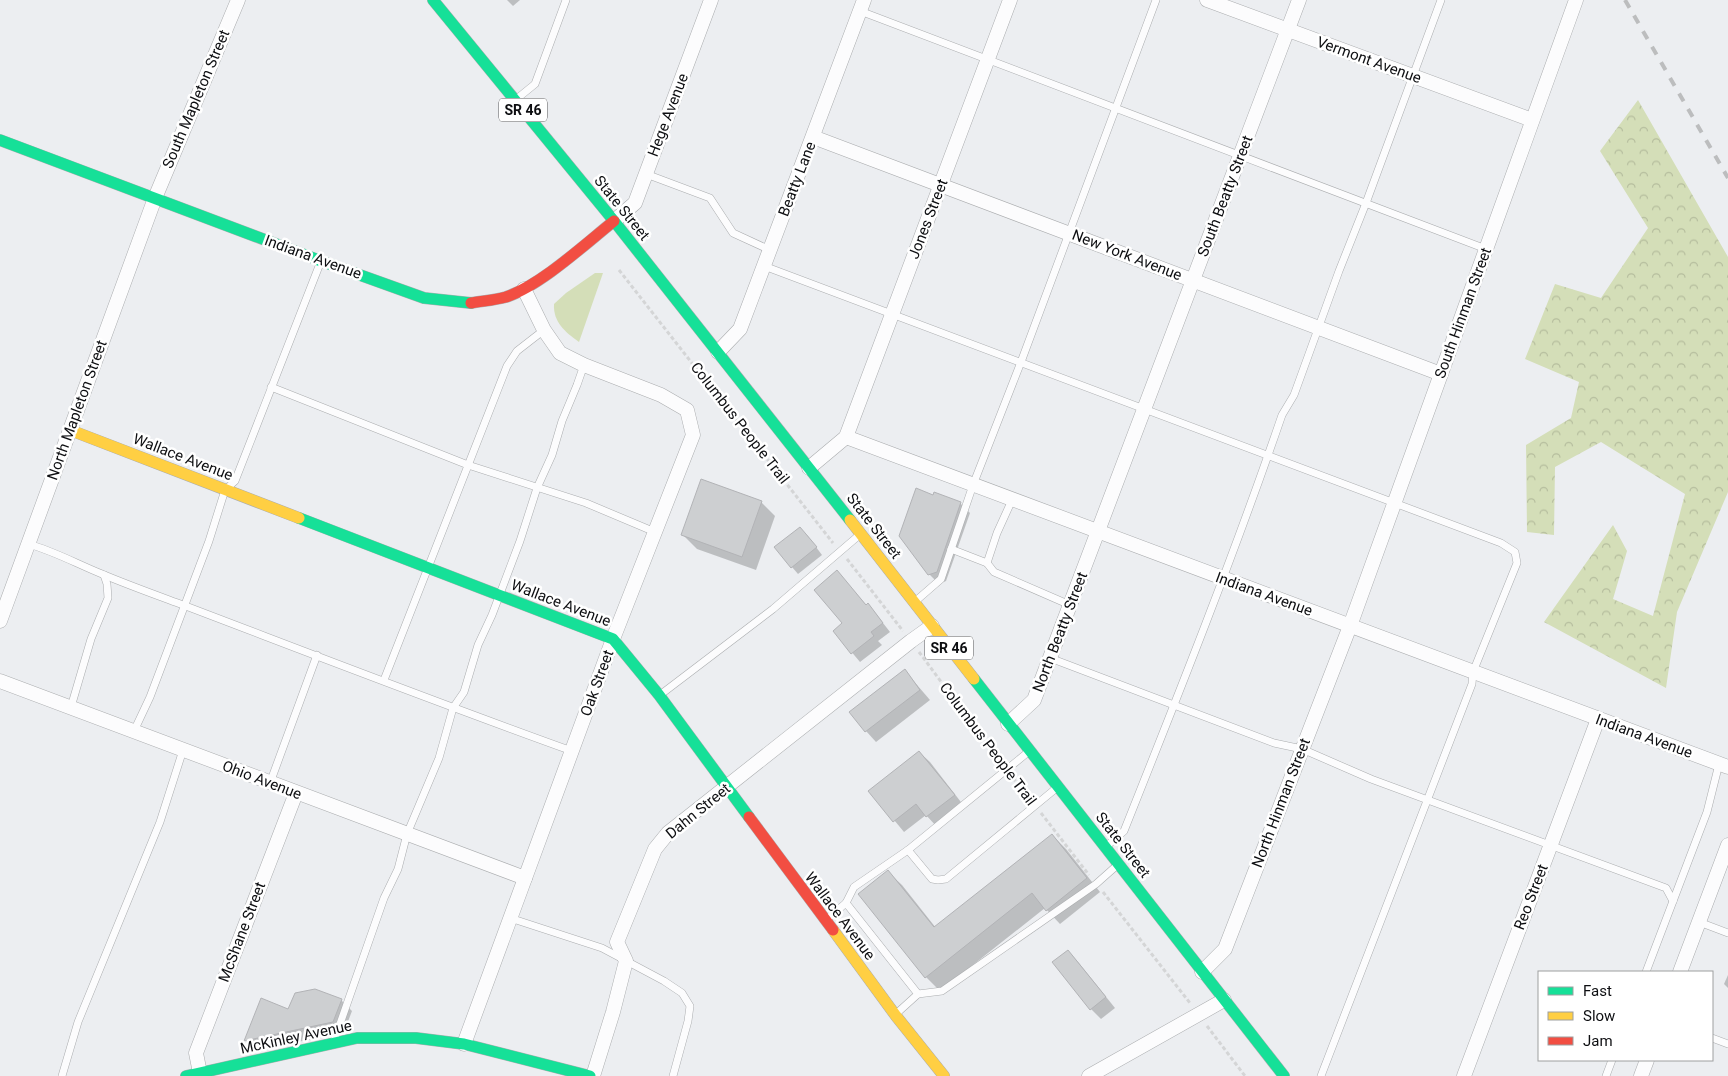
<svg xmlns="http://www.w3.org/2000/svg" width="1728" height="1076" viewBox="0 0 1728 1076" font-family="Roboto,sans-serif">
	<defs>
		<pattern id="forest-crowns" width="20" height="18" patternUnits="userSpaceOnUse" patternTransform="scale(1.25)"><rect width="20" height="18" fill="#d4deb8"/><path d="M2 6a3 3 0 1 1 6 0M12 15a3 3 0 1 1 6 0" fill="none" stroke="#b5bd9d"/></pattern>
	</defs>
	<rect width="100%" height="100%" fill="#eceef1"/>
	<path fill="#d4deb8" d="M595,273H603L579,342C565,332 553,322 554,304L566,293Z"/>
	<polygon fill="url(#forest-crowns)" points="1638,100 1728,257 1728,492 1677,612 1666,688 1544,622 1613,525 1627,551 1613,599 1653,616 1685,494 1601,442 1555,467 1554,535 1527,532 1526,445 1571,418 1579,382 1525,359 1555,284 1601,298 1648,228 1600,151"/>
	<g fill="#0003">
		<polygon points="507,0 520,0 513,6"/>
		<polygon points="935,494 961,504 970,513 946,581 939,584 929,574"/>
		<polygon points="761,502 775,516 756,570 697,549 683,535"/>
		<polygon points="807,535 822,555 798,574 792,567"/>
		<polygon points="845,581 867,606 876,614 890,632 878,641 882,645 860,662 834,631 844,624"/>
		<polygon points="905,671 930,700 876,742 866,731"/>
		<polygon points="919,752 930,762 964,806 937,827 926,815 904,832 870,791"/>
		<polygon points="1052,835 1066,849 1100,892 1060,924 1045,908 940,991 926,977 860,895 888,872 902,885 936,928"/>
		<polygon points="1068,951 1078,962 1115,1008 1101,1019 1091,1009"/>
		<polygon points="1728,975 1728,988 1724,984"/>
		<polygon points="261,1000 289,1011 341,1000 352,1011 344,1032 256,1051 246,1041"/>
	</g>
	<g fill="#cdcfd1" stroke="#b2b3b6">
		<polygon points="701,479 762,501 742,557 681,535"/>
		<polygon points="916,488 933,495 934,492 961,502 937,572 928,575 899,536"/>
		<polygon points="800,527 817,547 791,568 774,547"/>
		<polygon points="837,570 866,605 868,603 883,623 871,632 874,636 851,654 833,631 842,623 814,590"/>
		<polygon points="905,669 920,690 865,732 849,712"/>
		<polygon points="919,751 955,795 926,817 916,804 893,822 868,791"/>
		<polygon points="1052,834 1087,878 1046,911 1032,893 925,978 858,894 888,870 934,927"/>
		<polygon points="1068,950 1106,997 1090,1010 1052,962"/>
		<polygon points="315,989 342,999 333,1022 244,1041 261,998 288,1009 295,993"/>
	</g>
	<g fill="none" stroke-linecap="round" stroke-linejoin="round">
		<defs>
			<g id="lane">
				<polyline points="860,11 1486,249"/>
				<polyline points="519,97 535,84 566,0"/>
				<polyline points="646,174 710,198 733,233 770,250"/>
				<polyline points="764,266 1501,543 1515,552 1517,563 1473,672 1472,684 1321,1076"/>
				<polyline points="271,387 468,465 586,503 655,532"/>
				<polyline points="1012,500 997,533 987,563 994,572 1070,605"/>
				<path d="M28,544C54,551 77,564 102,574C128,585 156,595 183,605C312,654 441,704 572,751"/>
				<polyline points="951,549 987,563"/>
				<polyline points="918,599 941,579 973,485 1021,362 1156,0"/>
				<polyline points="1050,658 1274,743 1302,749 1371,779 1666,888 1673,901"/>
				<polyline points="384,680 507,366 517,351 544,330"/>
				<polyline points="660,695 773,609 857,537"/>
				<polyline points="71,707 91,639 108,598 107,584 104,575"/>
				<polyline points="134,731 150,697 209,541 225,490 235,481 321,261"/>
				<polyline points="270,783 317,655"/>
				<path d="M1109,844L1124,831C1179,693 1234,555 1282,415L1294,395L1339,271L1366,203L1441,0"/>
				<polyline points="908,850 932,879 938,880 946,879 1054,790"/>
				<polyline points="846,903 854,887 908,850 1027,753"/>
				<polyline points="510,918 602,948 664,981 682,993 690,1006 688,1021 673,1076"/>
				<polyline points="827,919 846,903 918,994"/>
				<polyline points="1699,922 1728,933"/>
				<polyline points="1646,972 1707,812 1719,764"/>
				<polyline points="897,1013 918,994 942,991 1096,884 1114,868"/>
				<polyline points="1712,1038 1728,1044"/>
				<polyline points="334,1041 384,898 398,869 407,834 439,758 453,708 464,692 478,645 492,615 520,541 537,488 552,455 562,421 577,385 584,365"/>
				<polyline points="62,1076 78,1022 160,822 183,750"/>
				<polyline points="1606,1076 1612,1060"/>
			</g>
			<g id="street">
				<polyline points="1207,0 1532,120"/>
				<polyline points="813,137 1441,374"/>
				<polyline points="614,221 635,203 711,0"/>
				<polyline points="718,352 740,329 864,0"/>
				<polyline points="846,437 1728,767"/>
				<polyline points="809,468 846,437 1010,0"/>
				<polyline points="0,621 155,198 238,0"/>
				<polyline points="0,681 525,878"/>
				<polyline points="1008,724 1034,700 1299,0"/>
				<polyline points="1202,972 1225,949 1350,626 1576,0"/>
				<polyline points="1680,972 1728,845"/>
				<polyline points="464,1044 613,639 693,435 687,410 661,395 584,365 560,353 544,330 524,289"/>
				<polyline points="200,1073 196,1053 296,793"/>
				<polyline points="593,1076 613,1012 626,961 617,942 655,849 668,833 911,641 932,626"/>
				<polyline points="1089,1076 1224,1000"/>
				<polyline points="1464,1076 1598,719"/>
				<polyline points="1641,1076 1647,1060"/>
			</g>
			<g id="fast">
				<polyline points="433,0 614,221 850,520"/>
				<polyline points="0,140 321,261 424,298 471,303"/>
				<polyline points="299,518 613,639 659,695 749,817"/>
				<polyline points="974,679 1284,1076"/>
				<polyline points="186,1076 357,1038 416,1038 464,1044 590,1076"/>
			</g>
			<g id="slow">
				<polyline points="70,430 299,518"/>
				<polyline points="850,520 974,679"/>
				<polyline points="833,930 896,1016 944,1076"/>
			</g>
			<g id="jam">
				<path d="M471,303C482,301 495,300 506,297C541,285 584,245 614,221"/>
				<polyline points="749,817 833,930"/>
			</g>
		</defs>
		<use href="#lane" stroke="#abadaf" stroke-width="8"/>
		<use href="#street" stroke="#abadaf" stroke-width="15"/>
		<use href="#fast" stroke="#abadaf" stroke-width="12"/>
		<use href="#slow" stroke="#abadaf" stroke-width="12"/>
		<use href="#jam" stroke="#abadaf" stroke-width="12"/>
		<g stroke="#d4d5d6" stroke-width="3" stroke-dasharray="4 2.5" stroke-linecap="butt">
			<polyline points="619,270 833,543"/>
			<polyline points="847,559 903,631"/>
			<polyline points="919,652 1000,761"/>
			<polyline points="1013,778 1029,799"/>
			<polyline points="1041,813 1089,875"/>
			<polyline points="1103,892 1190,1003"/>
			<polyline points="1207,1026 1245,1076"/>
		</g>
		<use href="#lane" stroke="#fcfcfd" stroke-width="7"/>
		<use href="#street" stroke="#fcfcfd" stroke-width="14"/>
		<use href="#fast" stroke="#16e098" stroke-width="11"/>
		<use href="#slow" stroke="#ffcf43" stroke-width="11"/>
		<use href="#jam" stroke="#f24e42" stroke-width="11"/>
		<polyline stroke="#bcbdbe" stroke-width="4" stroke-dasharray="9 9" stroke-linecap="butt" points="1625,0 1728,178"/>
	</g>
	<g text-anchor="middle" stroke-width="5" stroke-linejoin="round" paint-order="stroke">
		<g fill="#fff" stroke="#565658" stroke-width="1">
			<rect x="499" y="98.5" width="48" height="23" rx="4"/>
			<rect x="925" y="636.5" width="48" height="23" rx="4"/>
		</g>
		<g font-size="14" font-weight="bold" fill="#0d0e11">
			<text x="523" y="115">SR 46</text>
			<text x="949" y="653">SR 46</text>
		</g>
		<g font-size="15" fill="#0d0e11" stroke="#fff">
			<text transform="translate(1369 60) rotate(20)" y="5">Vermont Avenue</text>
			<text transform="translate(196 99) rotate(-67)" y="5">South Mapleton Street</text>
			<text transform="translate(668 115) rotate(-69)" y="5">Hege Avenue</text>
			<text transform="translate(797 179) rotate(-69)" y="5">Beatty Lane</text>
			<text transform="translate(1225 196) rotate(-69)" y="5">South Beatty Street</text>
			<text transform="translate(622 208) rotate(51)" y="5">State Street</text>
			<text transform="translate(928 219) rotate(-69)" y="5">Jones Street</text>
			<text transform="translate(1127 255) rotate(21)" y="5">New York Avenue</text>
			<text transform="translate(313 257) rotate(20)" y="5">Indiana Avenue</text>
			<text transform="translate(1463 313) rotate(-70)" y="5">South Hinman Street</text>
			<text transform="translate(77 410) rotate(-70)" y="5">North Mapleton Street</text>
			<text transform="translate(740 423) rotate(52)" y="5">Columbus People Trail</text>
			<text transform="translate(183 457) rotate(21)" y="5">Wallace Avenue</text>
			<text transform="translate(874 526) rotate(52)" y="5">State Street</text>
			<text transform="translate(1264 594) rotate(20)" y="5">Indiana Avenue</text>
			<text transform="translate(561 603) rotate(21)" y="5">Wallace Avenue</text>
			<text transform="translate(1060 632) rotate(-69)" y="5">North Beatty Street</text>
			<text transform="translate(597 683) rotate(-70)" y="5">Oak Street</text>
			<text transform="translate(1644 736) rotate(20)" y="5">Indiana Avenue</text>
			<text transform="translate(988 744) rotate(53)" y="5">Columbus People Trail</text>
			<text transform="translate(262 780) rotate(21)" y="5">Ohio Avenue</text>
			<text transform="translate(1281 803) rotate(-69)" y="5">North Hinman Street</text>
			<text transform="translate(698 811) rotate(-39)" y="5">Dahn Street</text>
			<text transform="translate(1123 845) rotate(52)" y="5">State Street</text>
			<text transform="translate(1531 897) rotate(-69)" y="5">Reo Street</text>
			<text transform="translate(840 916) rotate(53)" y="5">Wallace Avenue</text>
			<text transform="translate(242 932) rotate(-69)" y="5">McShane Street</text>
			<text transform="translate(296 1037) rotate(-12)" y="5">McKinley Avenue</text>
		</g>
	</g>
	<rect x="1538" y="971" width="175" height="90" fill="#ffffff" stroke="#9e9fa0"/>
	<rect x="1548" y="987" width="25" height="8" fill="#16e098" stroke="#9e9fa0"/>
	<text x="1583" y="996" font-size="15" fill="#0d0e11">Fast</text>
	<rect x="1548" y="1012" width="25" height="8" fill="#ffcf43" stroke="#9e9fa0"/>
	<text x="1583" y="1021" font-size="15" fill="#0d0e11">Slow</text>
	<rect x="1548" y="1037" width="25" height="8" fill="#f24e42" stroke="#9e9fa0"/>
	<text x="1583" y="1046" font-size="15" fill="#0d0e11">Jam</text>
</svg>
